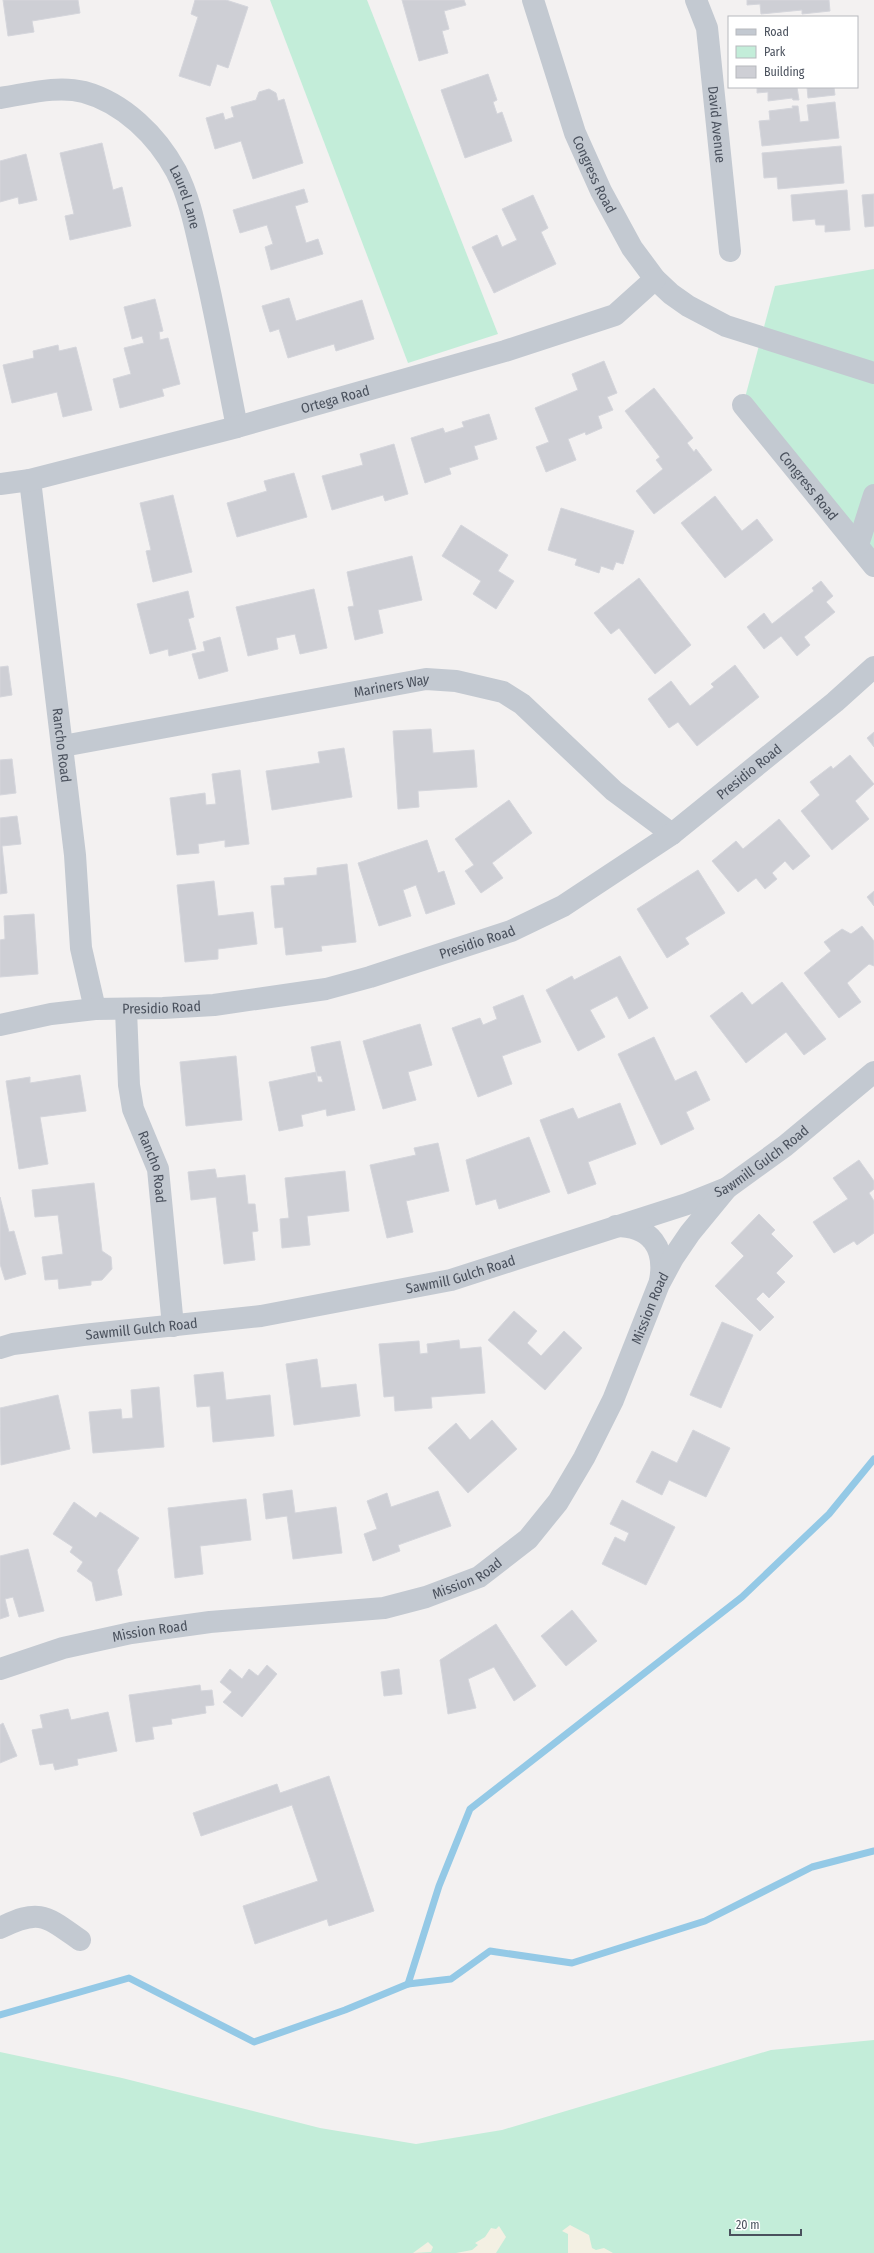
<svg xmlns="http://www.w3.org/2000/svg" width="874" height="2253" viewBox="0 0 874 2253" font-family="'Fira Sans Condensed',sans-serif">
	<rect width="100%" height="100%" fill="#f3f1f1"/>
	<g fill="#c3edd9">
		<polygon points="270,0 367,0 498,334 408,363"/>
		<polygon points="874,269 874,566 743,405 775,286"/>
		<polygon points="874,2040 874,2253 0,2253 0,2052 122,2078 320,2128 416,2144 502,2130 771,2050"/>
	</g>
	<g fill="#f3f0e3">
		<polygon points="570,2225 589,2235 592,2248 596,2250 604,2248 613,2253 568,2253 568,2234 562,2231"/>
		<polygon points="499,2226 506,2237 496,2253 456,2253 472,2250 478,2245 475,2243 485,2237 491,2228 496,2229"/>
		<polygon points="428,2242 433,2247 431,2252 413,2253"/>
	</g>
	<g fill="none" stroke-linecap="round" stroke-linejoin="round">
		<g stroke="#94c9e6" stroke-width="7">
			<polyline points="408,1984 439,1886 470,1809 742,1597 829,1514 874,1459"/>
			<polyline points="0,2015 129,1978 254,2042 345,2010 408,1984 451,1979 490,1951 572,1963 705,1921 812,1867 874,1851"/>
		</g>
	</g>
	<g fill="#cecfd5" stroke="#d5d6dc">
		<polygon points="3,0 78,0 80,13 32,21 34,32 8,36"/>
		<polygon points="195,0 226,0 248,7 228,68 217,64 210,86 179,76 198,17 191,14"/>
		<polygon points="402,0 464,0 466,5 444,11 449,29 442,31 448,53 419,61"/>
		<polygon points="747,0 829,0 830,11 802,14 802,10 761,14 760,4 747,5"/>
		<polygon points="488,74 497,100 493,102 497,114 502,112 512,141 465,158 441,90"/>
		<polygon points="757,87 797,87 799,100 793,100 792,98 768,101 768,92 757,93"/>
		<polygon points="807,87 834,87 835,95 808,98"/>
		<polygon points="269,89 276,93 278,101 284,99 303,163 253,179 241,141 215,149 206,118 223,113 225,120 234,117 231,107 256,100 259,92"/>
		<polygon points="835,102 839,138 762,146 759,121 770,120 769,111 793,108 792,106 798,106 800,122 809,121 807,105"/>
		<polygon points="102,143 113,190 122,187 131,226 70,240 65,216 74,214 60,153"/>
		<polygon points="841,146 844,183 778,189 777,177 764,178 762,153"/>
		<polygon points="26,154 37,200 19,204 18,197 0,202 0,161"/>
		<polygon points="304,189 308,202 295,206 306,243 318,239 323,254 271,270 265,247 273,244 267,225 240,233 233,210"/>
		<polygon points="847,190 850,230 825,232 825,225 816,225 815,219 793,221 791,195"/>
		<polygon points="874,194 874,226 865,227 862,195"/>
		<polygon points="533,195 548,228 541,232 556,264 494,293 472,247 497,235 502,247 517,240 502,209"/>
		<polygon points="289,298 296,321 362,300 374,339 336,351 334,344 288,358 279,329 270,332 262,306"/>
		<polygon points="155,299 163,331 159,332 160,340 168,338 180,384 162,389 164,396 120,408 113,379 131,374 124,348 144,343 142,336 132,339 124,307"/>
		<polygon points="58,345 59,351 76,347 92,410 63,417 57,392 12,403 3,365 34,358 33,351"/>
		<polygon points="604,361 617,393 607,397 613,410 598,416 602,428 586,435 585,432 568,439 576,460 546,472 536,447 549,442 535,408 578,390 572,374"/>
		<polygon points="654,388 693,438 687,443 694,452 696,449 712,470 654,514 636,491 663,469 656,460 660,457 625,411"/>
		<polygon points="489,414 497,439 474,446 478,459 449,468 451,474 425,483 411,438 443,428 445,433 464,427 462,422"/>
		<polygon points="394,444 408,494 385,501 383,495 332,510 322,476 363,465 360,454"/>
		<polygon points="294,473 307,517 237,537 227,503 267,491 264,481"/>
		<polygon points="173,495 192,572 153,582 146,551 151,550 140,503"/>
		<polygon points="715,496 742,531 757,519 773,540 725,578 681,523"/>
		<polygon points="561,508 634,531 623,564 616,562 613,570 601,566 599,573 575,565 577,559 548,550"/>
		<polygon points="461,525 508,555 498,571 514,581 496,609 473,594 481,581 442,556"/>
		<polygon points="412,556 422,600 378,610 383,633 355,640 348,607 354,606 347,572"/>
		<polygon points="639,578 691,645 655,674 619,628 611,634 594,613"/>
		<polygon points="821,581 833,596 826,602 835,612 804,637 810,645 797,656 781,636 764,649 747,627 764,613 772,624 814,591 812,588"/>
		<polygon points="314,589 327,648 300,654 295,634 276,638 278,649 248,656 236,607"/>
		<polygon points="188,591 194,617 188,619 196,649 169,656 168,649 150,654 137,604"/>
		<polygon points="220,637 228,671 199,679 192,654 205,651 203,642"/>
		<polygon points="735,665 759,697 697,746 678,722 669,728 648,699 671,681 690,706 714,687 711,684"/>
		<polygon points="8,666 12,695 0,697 0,667"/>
		<polygon points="431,729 433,753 474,750 477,787 418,791 419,807 398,809 393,731"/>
		<polygon points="874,732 874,747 867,738"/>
		<polygon points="344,748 352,797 272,810 266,771 320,763 318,752"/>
		<polygon points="850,755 874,784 855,801 869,819 832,850 801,811 820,795 810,782 831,766 833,769"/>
		<polygon points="12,759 16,793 0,795 0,760"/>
		<polygon points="240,770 249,844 225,847 225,840 198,844 199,853 177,855 170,798 205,793 206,805 216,804 212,774"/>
		<polygon points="509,800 532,833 492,863 503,878 481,893 465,871 474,865 455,839"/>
		<polygon points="17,816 21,844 2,846 7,893 0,894 0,818"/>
		<polygon points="779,819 810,856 793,870 785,861 772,873 777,879 765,889 756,878 738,892 712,861 736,841 743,849"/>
		<polygon points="427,840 438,873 444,871 455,904 426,914 416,885 403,890 411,916 379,926 358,863"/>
		<polygon points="347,864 356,942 321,946 322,951 286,955 283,927 275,928 271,886 285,885 284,878 317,875 317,868"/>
		<polygon points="698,870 725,913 685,938 689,944 667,958 637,909"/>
		<polygon points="214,881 218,916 253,912 257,944 218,949 218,959 185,962 177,885"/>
		<polygon points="874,891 874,906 867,897"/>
		<polygon points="34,914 38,974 0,977 0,940 5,939 4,916"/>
		<polygon points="862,926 874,941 874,966 869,964 847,983 861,1002 839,1018 804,973 831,951 824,942 842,929 851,934"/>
		<polygon points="620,956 648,1008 629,1019 617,996 590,1010 605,1037 578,1051 546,990 572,976 574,980"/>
		<polygon points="782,982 826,1039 804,1055 786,1032 746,1063 710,1016 742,992 752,1005"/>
		<polygon points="523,995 541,1042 502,1056 512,1084 478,1097 452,1028 480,1018 483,1025 497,1019 493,1007"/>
		<polygon points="420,1024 432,1065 408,1072 416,1100 383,1109 363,1041"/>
		<polygon points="654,1037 675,1081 696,1071 710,1100 686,1112 694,1129 661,1145 618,1054"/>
		<polygon points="340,1041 355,1110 327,1116 326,1109 301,1115 303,1126 279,1131 269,1082 316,1072 318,1082 323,1082 321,1076 317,1076 311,1047"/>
		<polygon points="236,1056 242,1120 186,1126 180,1062"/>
		<polygon points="80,1075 86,1111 40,1117 48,1164 19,1169 6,1081 30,1077 30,1083"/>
		<polygon points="620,1103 636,1144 588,1162 596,1184 568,1194 540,1120 573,1108 578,1119"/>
		<polygon points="529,1137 550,1192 499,1209 496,1199 476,1205 466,1160"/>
		<polygon points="438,1143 449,1191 406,1201 413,1232 387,1238 370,1165 416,1155 414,1148"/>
		<polygon points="859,1160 874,1181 874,1189 869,1193 874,1201 874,1233 857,1245 854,1241 834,1253 813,1222 848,1199 833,1178"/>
		<polygon points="215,1169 217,1178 245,1175 248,1204 255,1204 258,1231 252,1232 255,1260 224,1264 216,1197 191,1200 188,1172"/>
		<polygon points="345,1171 349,1211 307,1216 310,1245 282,1248 280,1219 289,1218 285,1178"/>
		<polygon points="94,1183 102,1251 111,1257 112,1269 102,1280 91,1281 91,1285 59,1289 58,1279 45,1280 42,1257 63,1254 58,1215 35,1217 32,1190"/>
		<polygon points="0,1197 9,1232 14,1231 26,1274 5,1280 0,1264"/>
		<polygon points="759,1214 775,1230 771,1234 793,1256 776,1273 785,1282 769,1298 763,1292 756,1299 774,1317 760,1331 715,1286 744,1256 731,1243"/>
		<polygon points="514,1311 537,1331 527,1343 541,1356 564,1331 582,1348 545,1390 488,1340"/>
		<polygon points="722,1322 753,1335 721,1408 690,1395"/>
		<polygon points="459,1340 460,1349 481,1347 485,1393 431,1397 432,1408 395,1411 394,1396 384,1397 379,1344 419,1341 420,1354 428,1353 427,1344"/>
		<polygon points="317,1359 321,1388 356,1384 360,1416 294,1425 286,1364"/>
		<polygon points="223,1372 226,1400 270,1395 274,1436 213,1442 210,1406 197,1407 194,1375"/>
		<polygon points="159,1387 164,1447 93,1453 89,1412 121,1409 122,1419 133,1418 131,1390"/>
		<polygon points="58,1395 70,1449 1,1465 0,1408"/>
		<polygon points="492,1420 517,1449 468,1493 428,1448 456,1423 470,1440"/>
		<polygon points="693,1430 730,1448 706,1497 669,1480 662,1495 636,1482 652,1451 677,1463"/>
		<polygon points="292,1490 295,1513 336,1507 342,1553 293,1559 287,1516 266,1519 263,1494"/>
		<polygon points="438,1491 451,1526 398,1545 400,1551 373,1561 364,1534 377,1529 367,1501 387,1493 391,1507"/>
		<polygon points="246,1499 251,1540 200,1546 203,1574 175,1578 168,1508"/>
		<polygon points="622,1500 675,1527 646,1585 602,1564 615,1537 625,1542 629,1533 610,1524"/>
		<polygon points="74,1502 96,1518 100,1512 139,1538 117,1570 122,1595 96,1601 92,1582 77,1571 83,1562 70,1552 73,1547 53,1534"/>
		<polygon points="28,1549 44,1611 19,1617 13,1597 5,1599 9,1616 0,1619 0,1556"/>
		<polygon points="572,1610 597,1641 566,1666 541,1636"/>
		<polygon points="496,1624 536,1686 514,1701 494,1667 468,1679 476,1708 448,1714 440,1660"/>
		<polygon points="267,1665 277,1674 242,1717 223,1702 232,1692 220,1682 230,1669 242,1679 249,1669 258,1676"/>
		<polygon points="399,1669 402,1694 384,1696 381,1672"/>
		<polygon points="200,1685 201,1691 212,1690 214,1705 205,1706 206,1713 171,1719 172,1724 152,1727 154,1739 136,1742 129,1695"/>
		<polygon points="68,1709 71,1720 108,1712 117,1751 77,1759 78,1765 55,1770 53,1763 40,1765 32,1730 43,1728 40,1715"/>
		<polygon points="3,1723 17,1756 0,1763 0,1725"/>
		<polygon points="329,1776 374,1911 329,1926 327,1919 255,1944 243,1906 318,1881 292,1805 201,1836 193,1813 277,1784 280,1793"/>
	</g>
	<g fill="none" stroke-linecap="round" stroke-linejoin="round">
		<g stroke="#c3c9d1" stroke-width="22">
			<path id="s1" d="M533,0L575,133L601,191L632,248L655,279L671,294L688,306L726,326L874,373"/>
			<path id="s2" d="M696,0L707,28L730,251"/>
			<path id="s3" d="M0,98C27,94 57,85 84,92C124,103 157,136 176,171C190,198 196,231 203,261C216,316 226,372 237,427"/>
			<path id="s4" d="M743,405L874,566"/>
			<path id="s5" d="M30,480L75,855L81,948L95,1009"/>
			<path id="s6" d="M0,484L30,480L237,427L505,351L615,315L655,279"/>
			<polyline points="858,545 874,495"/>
			<path id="s7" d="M63,746L426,679L456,681L503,692L522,704L614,791L672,834"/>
			<path id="s8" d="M126,1010L129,1085L133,1109L158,1169L173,1326"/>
			<path id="s9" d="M0,1025L51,1014L95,1009L163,1008L214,1005L326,989L370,977L511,931L563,906L672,834L835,702L874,667"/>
			<path d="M616,1226C651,1226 666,1248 660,1281"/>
			<path id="s10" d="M0,1348L13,1344L83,1335L261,1316L451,1280L687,1204L727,1188L785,1146L874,1072"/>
			<path id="s11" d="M0,1669L63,1648L131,1633L210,1622L384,1608L426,1597L479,1577L528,1539L558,1502L584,1458L613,1400L659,1284L673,1258L690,1233L727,1188"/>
			<path d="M0,1928C40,1908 46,1916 80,1940"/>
		</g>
	</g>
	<g text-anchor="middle" stroke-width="3" stroke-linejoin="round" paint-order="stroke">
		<g font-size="14" fill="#4a515d" stroke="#fff">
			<text dy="5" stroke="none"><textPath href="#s2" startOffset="127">David Avenue</textPath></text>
			<text dy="5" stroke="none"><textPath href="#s1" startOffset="185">Congress Road</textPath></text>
			<text dy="5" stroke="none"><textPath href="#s3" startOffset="237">Laurel Lane</textPath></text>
			<text dy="5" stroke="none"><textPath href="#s6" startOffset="346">Ortega Road</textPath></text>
			<text dy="5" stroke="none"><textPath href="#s4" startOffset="104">Congress Road</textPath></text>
			<text dy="5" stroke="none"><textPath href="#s7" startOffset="334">Mariners Way</textPath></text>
			<text dy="5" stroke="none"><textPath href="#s5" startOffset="267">Rancho Road</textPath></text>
			<text dy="5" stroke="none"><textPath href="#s9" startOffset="810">Presidio Road</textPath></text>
			<text dy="5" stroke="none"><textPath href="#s9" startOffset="487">Presidio Road</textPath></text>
			<text dy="5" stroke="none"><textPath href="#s9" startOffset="163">Presidio Road</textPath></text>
			<text dy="5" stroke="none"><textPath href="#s10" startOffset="791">Sawmill Gulch Road</textPath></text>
			<text dy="5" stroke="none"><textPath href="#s8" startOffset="161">Rancho Road</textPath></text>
			<text dy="5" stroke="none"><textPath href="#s10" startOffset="467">Sawmill Gulch Road</textPath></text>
			<text dy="5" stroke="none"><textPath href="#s11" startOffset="815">Mission Road</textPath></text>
			<text dy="5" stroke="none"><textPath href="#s10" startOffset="143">Sawmill Gulch Road</textPath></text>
			<text dy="5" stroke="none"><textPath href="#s11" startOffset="479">Mission Road</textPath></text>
			<text dy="5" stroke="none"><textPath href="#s11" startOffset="155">Mission Road</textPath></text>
		</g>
	</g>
	<rect x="728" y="16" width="130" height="72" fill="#ffffff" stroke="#b7b9be"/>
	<rect x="736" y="29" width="20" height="6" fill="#c3c9d1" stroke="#b7b9be"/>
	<text x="764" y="36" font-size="12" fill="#4a515d">Road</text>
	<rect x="736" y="46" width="20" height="12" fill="#c3edd9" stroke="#b7b9be"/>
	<text x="764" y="56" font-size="12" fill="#4a515d">Park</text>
	<rect x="736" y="66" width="20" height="12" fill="#cecfd5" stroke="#b7b9be"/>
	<text x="764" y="76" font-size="12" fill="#4a515d">Building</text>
	<path d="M730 2229v6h71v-6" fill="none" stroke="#4a515d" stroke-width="2"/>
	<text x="736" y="2229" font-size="12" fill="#4a515d" stroke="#ffffff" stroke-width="3" paint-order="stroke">20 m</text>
</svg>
